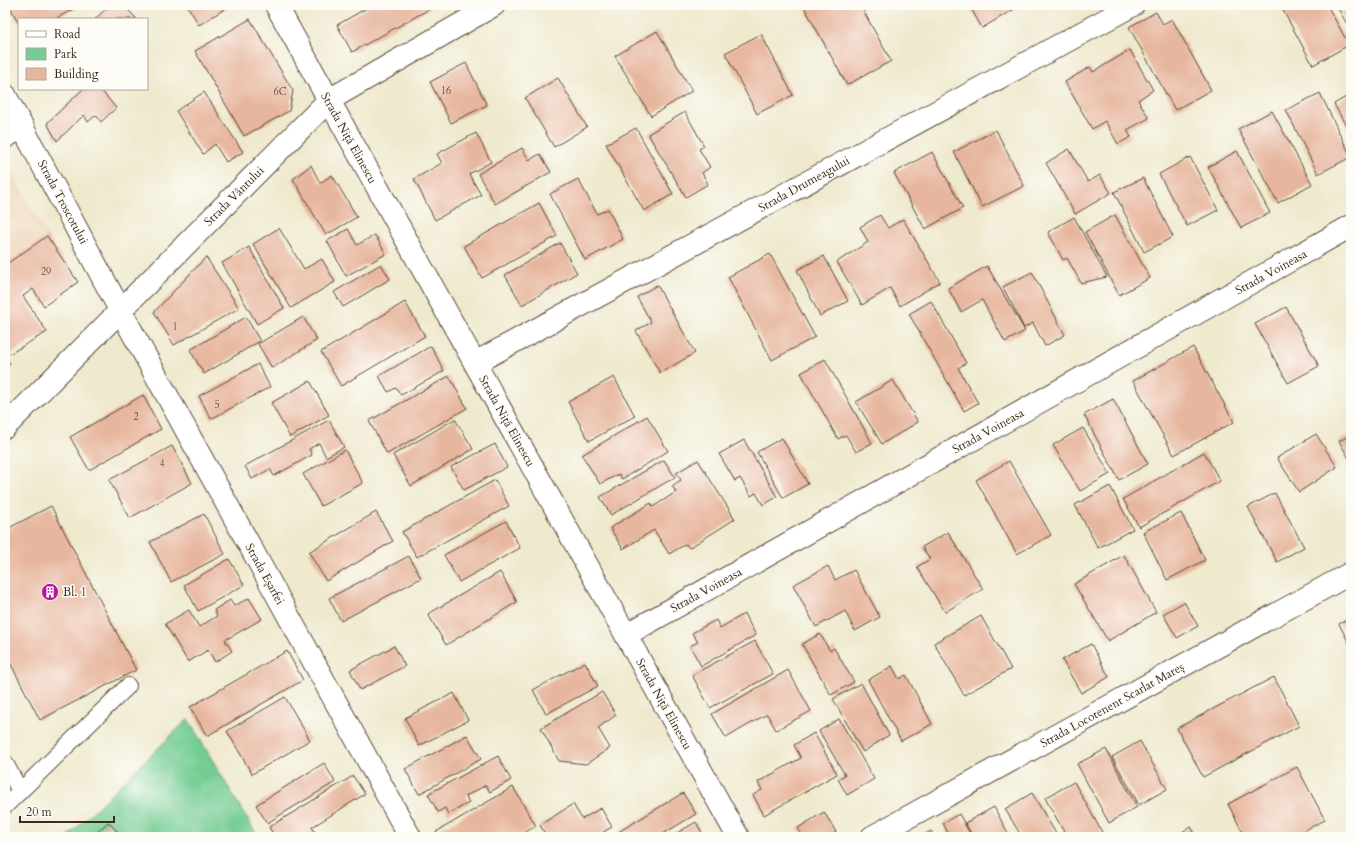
<svg xmlns="http://www.w3.org/2000/svg" width="1356" height="842" viewBox="0 0 1356 842" font-family="Cardo,serif">
	<rect width="100%" height="100%" fill="#fdfcf7"/>
	<filter id="ink" filterUnits="userSpaceOnUse"><feTurbulence type="fractalNoise" baseFrequency=".025" numOctaves="2"/><feDisplacementMap in="SourceGraphic" scale="8" xChannelSelector="R" yChannelSelector="G"/><feConvolveMatrix kernelMatrix="1 2 1 2 8 2 1 2 1" color-interpolation-filters="sRGB"/></filter>
	<filter id="wash" filterUnits="userSpaceOnUse"><feTurbulence type="fractalNoise" baseFrequency=".012" numOctaves="4" result="noise"/><feDisplacementMap in="SourceGraphic" scale="16" xChannelSelector="R" yChannelSelector="G"/><feGaussianBlur stdDeviation="0.9" result="paint"/><feColorMatrix in="noise" values="0 0 0 0 0 0 0 0 0 0 0 0 0 0 0 0 0 1.4 0 .05"/><feComposite in="paint" operator="in"/></filter>
	<g filter="url(#wash)">
		<rect width="100%" height="100%" fill="#efe9ce"/>
		<polygon fill="#eed7bb" points="5,161 47,236 5,265"/>
		<polygon fill="#73cc93" stroke="#577b58" points="188,719 258,837 123,837 108,822 92,837 67,837"/>
		<g id="blocks">
			<g fill="#e7b69e">
				<polygon points="9,5 81,5 55,19 19,19 19,24"/>
				<polygon points="110,5 123,5 137,19 95,19"/>
				<polygon points="187,5 231,5 199,25"/>
				<polygon points="372,5 432,5 433,7 352,52 337,25"/>
				<polygon points="803,5 860,5 891,61 847,85"/>
				<polygon points="969,5 1015,5 1016,8 982,28"/>
				<polygon points="1280,5 1327,5 1349,45 1313,65"/>
				<polygon points="1336,5 1351,5 1351,31"/>
				<polygon points="1156,12 1163,24 1172,19 1211,90 1175,110 1129,27"/>
				<polygon points="250,19 293,91 289,111 244,136 195,51"/>
				<polygon points="657,31 692,91 651,116 615,56"/>
				<polygon points="761,34 793,95 757,114 725,53"/>
				<polygon points="1130,50 1153,90 1138,100 1149,118 1127,130 1131,137 1118,144 1105,121 1092,129 1065,82 1090,67 1093,72"/>
				<polygon points="466,63 487,105 451,123 430,82"/>
				<polygon points="558,78 587,127 554,147 525,98"/>
				<polygon points="83,89 100,89 116,108 101,122 96,115 88,122 84,115 57,141 47,123"/>
				<polygon points="204,92 243,152 226,162 215,144 203,154 176,111"/>
				<polygon points="1320,93 1351,157 1318,174 1286,110"/>
				<polygon points="1351,94 1351,135 1334,104"/>
				<polygon points="1272,111 1312,184 1278,203 1238,129"/>
				<polygon points="685,112 704,146 699,149 710,167 702,173 708,184 686,197 648,134"/>
				<polygon points="636,128 673,194 644,211 606,144"/>
				<polygon points="996,130 1024,186 982,207 954,152"/>
				<polygon points="476,133 491,162 469,174 481,195 435,220 414,179 442,163 437,154"/>
				<polygon points="522,148 529,160 540,154 551,172 495,204 478,174"/>
				<polygon points="1069,149 1088,182 1100,175 1111,193 1075,214 1046,163"/>
				<polygon points="1237,151 1270,213 1241,228 1208,167"/>
				<polygon points="932,152 963,208 925,229 894,173"/>
				<polygon points="1190,157 1218,210 1187,226 1159,174"/>
				<polygon points="311,165 320,183 332,175 357,217 326,235 293,179"/>
				<polygon points="1143,178 1173,237 1144,252 1114,192"/>
				<polygon points="578,179 597,214 608,209 623,239 585,260 550,194"/>
				<polygon points="539,203 557,236 482,278 464,246"/>
				<polygon points="880,215 888,228 903,219 940,282 900,306 890,288 862,305 837,262 868,242 860,227"/>
				<polygon points="1115,215 1150,278 1119,295 1085,232"/>
				<polygon points="1074,217 1107,277 1081,283 1067,258 1063,260 1048,232"/>
				<polygon points="279,228 304,269 322,259 335,282 291,308 253,244"/>
				<polygon points="348,229 357,245 375,235 386,254 346,276 327,241"/>
				<polygon points="47,236 78,282 44,306 33,289 23,296 47,332 6,356 10,364 5,367 5,265"/>
				<polygon points="560,243 577,273 522,305 505,275"/>
				<polygon points="249,247 284,308 257,324 222,263"/>
				<polygon points="770,254 815,337 772,360 728,277"/>
				<polygon points="824,256 848,301 820,316 797,270"/>
				<polygon points="206,257 239,308 174,345 154,312"/>
				<polygon points="381,264 390,279 343,307 334,292"/>
				<polygon points="987,266 1025,331 1005,342 982,300 961,312 948,288"/>
				<polygon points="1032,272 1065,335 1045,346 1033,323 1024,328 1003,287"/>
				<polygon points="657,285 695,353 660,373 636,331 651,322 637,297"/>
				<polygon points="931,301 966,363 958,368 978,403 964,411 909,314"/>
				<polygon points="405,302 425,336 341,386 321,352"/>
				<polygon points="1286,307 1319,366 1288,383 1255,324"/>
				<polygon points="246,317 260,341 204,374 190,350"/>
				<polygon points="303,317 317,340 272,368 258,344"/>
				<polygon points="431,346 444,371 401,395 396,388 388,392 379,376"/>
				<polygon points="1193,347 1234,422 1174,455 1133,381"/>
				<polygon points="825,359 872,443 856,452 846,435 838,439 801,373"/>
				<polygon points="258,364 270,387 211,419 199,396"/>
				<polygon points="449,376 467,408 387,454 369,421"/>
				<polygon points="614,377 635,416 589,441 568,402"/>
				<polygon points="893,380 918,422 882,444 856,402"/>
				<polygon points="310,381 329,415 290,437 271,403"/>
				<polygon points="143,395 161,429 89,470 70,437"/>
				<polygon points="1113,399 1148,464 1119,480 1084,415"/>
				<polygon points="647,416 668,451 622,479 619,474 600,484 582,455"/>
				<polygon points="455,419 473,449 411,486 393,455"/>
				<polygon points="329,420 344,447 326,457 319,443 309,449 312,455 274,476 270,469 252,479 245,466"/>
				<polygon points="1083,428 1110,474 1080,491 1053,445"/>
				<polygon points="1316,434 1337,467 1299,492 1277,458"/>
				<polygon points="1351,435 1351,462 1339,441"/>
				<polygon points="782,438 808,484 783,498 757,452"/>
				<polygon points="744,440 777,497 763,505 756,493 751,496 740,478 735,481 719,454"/>
				<polygon points="495,444 507,467 464,490 451,467"/>
				<polygon points="172,446 192,483 130,518 109,480"/>
				<polygon points="345,450 363,483 321,506 303,474"/>
				<polygon points="1204,452 1220,481 1139,527 1123,499"/>
				<polygon points="664,460 675,477 611,515 600,497"/>
				<polygon points="698,460 735,519 689,548 686,544 669,554 654,530 623,549 610,528 651,503 653,507 676,492 672,486 681,480 676,473"/>
				<polygon points="1009,461 1051,535 1017,554 976,480"/>
				<polygon points="495,480 509,506 417,557 402,532"/>
				<polygon points="1110,486 1133,529 1098,548 1075,505"/>
				<polygon points="1275,493 1304,547 1277,562 1248,507"/>
				<polygon points="51,506 136,670 40,720 5,653 5,530"/>
				<polygon points="376,512 393,541 326,581 309,552"/>
				<polygon points="1181,513 1205,560 1167,580 1143,532"/>
				<polygon points="204,514 225,554 171,582 150,542"/>
				<polygon points="506,521 520,548 459,582 444,555"/>
				<polygon points="948,532 983,589 945,612 917,567 930,559 922,547"/>
				<polygon points="1124,555 1156,612 1108,641 1074,584"/>
				<polygon points="409,556 421,578 341,621 329,598"/>
				<polygon points="229,559 244,585 198,611 184,585"/>
				<polygon points="828,566 835,580 854,570 880,617 855,631 845,611 816,627 793,585"/>
				<polygon points="500,572 517,602 446,645 428,614"/>
				<polygon points="249,598 262,619 225,640 232,651 215,662 208,650 188,662 165,624 189,610 199,627 217,616 214,610 230,600 234,606"/>
				<polygon points="1184,602 1198,626 1177,638 1163,614"/>
				<polygon points="744,614 756,635 701,666 690,646 698,642 692,633 716,620 720,628"/>
				<polygon points="981,616 1011,669 964,695 934,643"/>
				<polygon points="1351,617 1351,647 1339,624"/>
				<polygon points="820,634 830,651 834,648 854,682 831,695 802,644"/>
				<polygon points="755,641 773,674 710,708 692,675"/>
				<polygon points="1091,644 1109,677 1081,693 1062,660"/>
				<polygon points="394,646 405,666 360,690 350,670"/>
				<polygon points="287,651 303,680 207,736 190,707"/>
				<polygon points="585,662 598,686 546,714 533,690"/>
				<polygon points="892,666 899,679 906,675 932,724 901,741 868,680"/>
				<polygon points="788,670 811,711 776,730 767,714 726,738 712,714"/>
				<polygon points="1274,677 1299,726 1203,777 1177,728"/>
				<polygon points="861,683 889,735 863,752 833,699"/>
				<polygon points="602,692 616,715 598,728 610,748 586,764 559,761 541,728"/>
				<polygon points="454,693 468,720 419,746 405,718"/>
				<polygon points="285,697 310,740 252,774 227,731"/>
				<polygon points="839,719 874,779 847,795 838,779 845,775 819,731"/>
				<polygon points="814,733 837,774 764,815 753,795 762,790 758,782 801,758 794,745"/>
				<polygon points="467,735 481,759 419,794 405,769"/>
				<polygon points="1140,741 1167,789 1139,805 1112,757"/>
				<polygon points="1106,749 1137,807 1109,823 1077,764"/>
				<polygon points="498,756 511,780 490,792 486,785 466,796 469,803 448,814 445,808 438,812 428,794"/>
				<polygon points="324,763 335,782 267,823 256,805"/>
				<polygon points="1297,767 1325,820 1291,837 1245,837 1228,804"/>
				<polygon points="353,776 365,794 312,827 318,837 275,837 269,827"/>
				<polygon points="1074,782 1103,834 1097,837 1067,837 1045,798"/>
				<polygon points="513,787 536,826 517,837 439,837 436,832"/>
				<polygon points="683,793 696,814 658,837 610,837"/>
				<polygon points="1032,793 1058,837 1022,837 1005,809"/>
				<polygon points="573,804 582,819 601,808 612,827 595,837 547,837 540,825"/>
				<polygon points="994,807 1010,837 973,837 965,823"/>
				<polygon points="824,812 836,832 828,837 803,837 798,828"/>
				<polygon points="959,814 972,837 940,837 948,833 943,823"/>
				<polygon points="108,822 123,837 92,837"/>
				<polygon points="696,822 704,837 670,837"/>
				<polygon points="1191,827 1197,837 1173,837"/>
				<polygon points="931,831 934,837 920,837"/>
			</g>
		</g>
	</g>
	<g filter="url(#ink)">
		<use href="#blocks" fill-opacity="0" stroke="#564738" stroke-width="1"/>
		<g fill="none" stroke-linecap="round" stroke-linejoin="round">
			<defs>
				<g id="lane">
					<polyline points="5,763 20,791"/>
					<polyline points="5,806 128,686"/>
				</g>
				<g id="street">
					<polyline points="276,5 738,837"/>
					<polyline points="5,95 120,310 410,837"/>
					<polyline points="5,137 23,127"/>
					<polyline points="475,363 1133,5"/>
					<polyline points="5,427 329,100 494,5"/>
					<polyline points="626,635 1351,226"/>
					<polyline points="872,837 1351,573"/>
				</g>
			</defs>
			<use href="#lane" stroke="#564738" stroke-width="18"/>
			<use href="#street" stroke="#564738" stroke-width="24"/>
			<use href="#lane" stroke="#fff" stroke-width="16"/>
			<use href="#street" stroke="#fff" stroke-width="22"/>
		</g>
	</g>
	<defs>
		<symbol id="building-disc" viewBox="-11 -11 22 22"><circle r="9.5" fill="#b5179e" stroke="#fdfcf7"/><path d="M-4-6H4V6H1V3H-1V6H-4ZM-2.5-4.3h1.7v1.8h-1.7ZM.8-4.3h1.7v1.8H.8ZM-2.5-1h1.7V.8h-1.7ZM.8-1h1.7V.8H.8Z" fill="#fff"/></symbol>
	</defs>
	<g fill-rule="evenodd">
		<use href="#building-disc" x="40" y="582" width="20" height="20"/>
	</g>
	<g text-anchor="middle" stroke-width="3" stroke-linejoin="round" paint-order="stroke">
		<g font-size="10" fill="#664d3e">
			<text x="446" y="94">16</text>
			<text x="280" y="95">6C</text>
			<text x="46" y="275">29</text>
			<text x="175" y="330">1</text>
			<text x="217" y="408">5</text>
			<text x="136" y="420">2</text>
			<text x="162" y="467">4</text>
		</g>
		<g font-size="12" fill="#3b2a1e" stroke="#fdfcf7">
			<text transform="translate(349 138) rotate(61)" y="4">Strada Niță Elinescu</text>
			<text transform="translate(804 184) rotate(-29)" y="4">Strada Drumeagului</text>
			<text transform="translate(234 196) rotate(-45)" y="4">Strada Vântului</text>
			<text transform="translate(63 202) rotate(62)" y="4">Strada Troscotului</text>
			<text transform="translate(1271 272) rotate(-29)" y="4">Strada Voineasa</text>
			<text transform="translate(507 421) rotate(61)" y="4">Strada Niță Elinescu</text>
			<text transform="translate(988 431) rotate(-29)" y="4">Strada Voineasa</text>
			<text transform="translate(265 574) rotate(61)" y="4">Strada Eșarfei</text>
			<text transform="translate(706 590) rotate(-29)" y="4">Strada Voineasa</text>
			<text transform="translate(664 704) rotate(61)" y="4">Strada Niță Elinescu</text>
			<text transform="translate(1112 705) rotate(-29)" y="4">Strada Locotenent Scarlat Mareș</text>
		</g>
		<g font-size="12" fill="#3b2a1e" stroke="#fdfcf7" text-anchor="start">
			<text x="63" y="596">Bl. 1</text>
		</g>
	</g>
	<rect width="1356" height="842" fill="none" stroke="#fdfcf7" stroke-width="20"/>
	<rect x="18" y="18" width="130" height="72" fill="#fdfcf7" stroke="#afa8a0"/>
	<rect x="26" y="31" width="20" height="6" fill="#ffffff" stroke="#afa8a0"/>
	<text x="54" y="38" font-size="12" fill="#3b2a1e">Road</text>
	<rect x="26" y="48" width="20" height="12" fill="#73cc93" stroke="#afa8a0"/>
	<text x="54" y="58" font-size="12" fill="#3b2a1e">Park</text>
	<rect x="26" y="68" width="20" height="12" fill="#e7b69e" stroke="#afa8a0"/>
	<text x="54" y="78" font-size="12" fill="#3b2a1e">Building</text>
	<path d="M20 816v6h94v-6" fill="none" stroke="#3b2a1e" stroke-width="2"/>
	<text x="26" y="816" font-size="12" fill="#3b2a1e" stroke="#fdfcf7" stroke-width="3" paint-order="stroke">20 m</text>
</svg>
